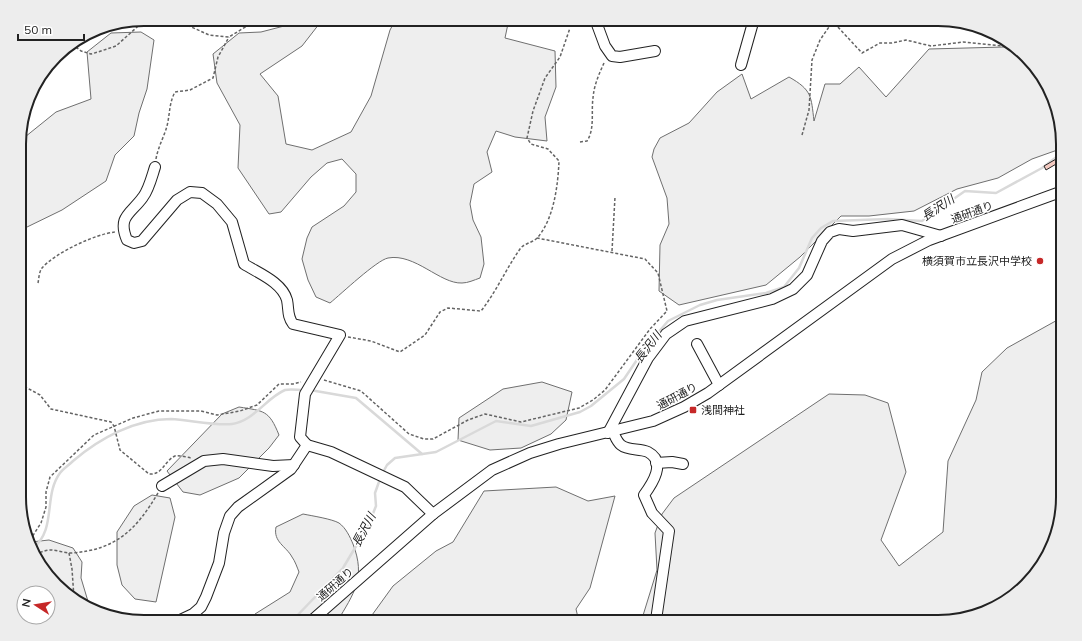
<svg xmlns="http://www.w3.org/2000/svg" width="1082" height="641" viewBox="0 0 1082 641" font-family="Mulish,'Noto Sans JP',sans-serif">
	<rect width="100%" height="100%" fill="#fff"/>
	<g fill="#eee" stroke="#6f6f6f">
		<path d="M311,19H323L302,46L260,74L278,96L286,144L312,150L351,132L371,96L390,30L396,19H509L505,38L555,51L556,87L545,117L547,141L515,137L496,131L487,152L492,172L474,184L470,204L473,220L481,237L484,264L480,278C474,280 468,283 462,283C440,284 415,253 388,258C377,260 341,294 330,303L316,297L308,280L302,259L307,238L312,227L344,206L356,192V174L342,159L327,163L311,177L281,212L269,214L238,168L240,125L217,83L213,54L239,33L261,32Z"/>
		<polygon points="141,32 154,40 147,89 139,113 134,136 115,155 106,181 62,210 25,228 20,233 20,141 56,112 91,99 87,52 111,33"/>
		<path d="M1004,47L1015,50L1046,81L1063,135V148L1032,159L998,178L957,189L914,211L869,216H841L800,257L766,285L679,305L659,291L660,245L669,224L667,198L652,157L654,149L660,138L689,123L717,92L742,74L751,99L789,77C812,90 811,96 814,121L825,84H840L859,67L886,97L929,49Z"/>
		<polygon points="1061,318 1063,318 1063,505 1046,560 1001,605 946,622 641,622 657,570 655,533 662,514 674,498 829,394 865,395 888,403 906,472 881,540 899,566 943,532 948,461 976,400 982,372 1007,348"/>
		<polygon points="542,382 572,392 566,420 551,434 521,448 490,450 458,440 459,418 503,389"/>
		<path d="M239,407C264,411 269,410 279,435L269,448L239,478L200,495L183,492L167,471L222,414Z"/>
		<polygon points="556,487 588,501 615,496 590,588 576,609 579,622 367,622 393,586 436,551 453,542 484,491"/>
		<polygon points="152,495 170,498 175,517 156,602 135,599 122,585 117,565 117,532 134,506"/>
		<path d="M303,514C313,516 332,519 339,523C346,528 350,537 353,544C366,578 354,593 337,622H251L255,614L290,592L299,572C297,567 295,561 292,557C286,546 273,542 276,527Z"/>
		<polygon points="49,540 73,548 82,562 81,578 90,608 81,605 40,566 31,542"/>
	</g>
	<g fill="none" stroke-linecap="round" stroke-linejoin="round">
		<g stroke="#d9d9d9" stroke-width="2.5">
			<polyline points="310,390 356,398 422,454"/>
			<polyline points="382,474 387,465 395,458 436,452 496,421 531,426 580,412 591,406 624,379 645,348 668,321 700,305 717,300 766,293 784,287 799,268 812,238 821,228 833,221 888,219 922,221 965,191 996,193 1042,168 1063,152"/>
			<path d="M33,548C57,529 43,496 60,473C63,469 69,465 73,461C100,438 135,419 171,419C189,420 216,426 232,424C254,421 266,398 285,390C290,389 298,390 303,390"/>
			<polyline points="291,622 343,568 368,526 376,506 375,493 380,479"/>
		</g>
	</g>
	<g fill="#f3c9c0" stroke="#222">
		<polygon points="1063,155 1063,160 1046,170 1044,166"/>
		<polygon points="1063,171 1063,177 1057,179"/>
	</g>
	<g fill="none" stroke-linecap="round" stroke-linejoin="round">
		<defs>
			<g id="minor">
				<polyline points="595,19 605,46 612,56 620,57 655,51"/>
				<polyline points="573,20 575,19"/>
				<polyline points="741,65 754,19"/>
				<path d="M155,167C152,176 149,189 143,197C131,214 117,216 127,240L134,243L142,241L177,200L190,192L202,193L217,204L232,222L244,264C258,273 282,282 287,300C289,310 287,316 293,324L340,335L305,394L300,437L307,445L291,469L238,507L230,516L224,533L219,563L206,597L201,607L193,614L176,622"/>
				<polyline points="697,344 719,385"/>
				<path d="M613,432C615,436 617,442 621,445C628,451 640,448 648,452C667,462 652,484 644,495L652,513L669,531L656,620"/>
				<polyline points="608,433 648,358 666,334 685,321 772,299 793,289 807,275 822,241 830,232 839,229 853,231 902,225 941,236"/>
				<polyline points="307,445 331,452 405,487 433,514"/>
				<polyline points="656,463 672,462 683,464"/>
				<polyline points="162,486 204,461 223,459 273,466 294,465"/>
				<polyline points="310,622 433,514 492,470 530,453 559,444 653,421 684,407 708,393 892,259 929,240 1063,191"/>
			</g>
		</defs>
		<use href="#minor" stroke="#222" stroke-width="12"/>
		<g stroke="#646464" stroke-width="1.5" stroke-dasharray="3 2" stroke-linecap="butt">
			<polyline points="174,19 209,35 229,37 247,26 270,19"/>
			<polyline points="72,44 81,51 91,54 98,52 116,46 146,19"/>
			<polyline points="802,135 809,110 812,60 820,40 831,24 836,25 862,53 880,43 892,43 906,40 931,46 963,42 1012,47"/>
			<path d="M580,142L587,141C595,129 591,112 593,98C594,85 599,74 604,63"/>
			<path d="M156,159C158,147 164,137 167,126C170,114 169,103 175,92L190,90L213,78L218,57L229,37"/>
			<polyline points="612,251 615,197"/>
			<path d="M38,283C39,278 39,272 42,268C55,253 95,234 115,232"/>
			<path d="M348,337L371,341L400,352L425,335L440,312L448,308L481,311C496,292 506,269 520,249C524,243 533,243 538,237C554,218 558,185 559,161L548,149L531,144L527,138L533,111L545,78L560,57L570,28"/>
			<polyline points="324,380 361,391 409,434 424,439 433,439 468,420 485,414 521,422 579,408 593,400 605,390 650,329 667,311 658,273 645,259 537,238"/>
			<path d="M20,384L40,395L51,409L111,422L114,426L120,450L149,474C163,475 164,461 175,456C179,455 186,457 191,458"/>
			<polyline points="30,540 41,523 46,507 46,492 50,477 94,435 133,418 159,411 201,411 217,415 240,411 257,405 279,384 293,384 301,382"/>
			<polyline points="69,553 72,569 74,598"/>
			<path d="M35,554C40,553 45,550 50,550C57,550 64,553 71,553C116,550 136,530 158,493"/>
		</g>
		<use href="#minor" stroke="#fff" stroke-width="10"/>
	</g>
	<g fill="#c62828" stroke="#fff" stroke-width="1.5">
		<circle cx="1040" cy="261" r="4"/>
		<rect x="689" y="406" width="8" height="8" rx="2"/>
	</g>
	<g text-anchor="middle" stroke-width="3" stroke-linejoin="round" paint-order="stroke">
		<g font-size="11" fill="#222" stroke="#fff">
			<text transform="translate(972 212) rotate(-20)" y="4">通研通り</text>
			<text transform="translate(677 396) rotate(-28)" y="4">通研通り</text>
			<text transform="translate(335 584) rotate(-41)" y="4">通研通り</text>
		</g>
		<g font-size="11" fill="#222" stroke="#fff" text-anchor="end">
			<text x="1032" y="265">横須賀市立長沢中学校</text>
			<text x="701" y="414" text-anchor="start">浅間神社</text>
		</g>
		<g font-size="12" font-style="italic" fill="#222" stroke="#fff">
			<text transform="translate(938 208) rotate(-33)" y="4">長沢川</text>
			<text transform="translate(648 347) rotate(-52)" y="4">長沢川</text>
			<text transform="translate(364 530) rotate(-62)" y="4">長沢川</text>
		</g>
	</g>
	<path d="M0 0H1082V641H0ZM144 26H938A118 118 0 0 1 1056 144V497A118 118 0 0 1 938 615H144A118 118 0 0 1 26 497V144A118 118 0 0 1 144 26Z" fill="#ededed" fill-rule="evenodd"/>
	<path fill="none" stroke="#222" stroke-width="2" d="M144 26H938A118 118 0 0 1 1056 144V497A118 118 0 0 1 938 615H144A118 118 0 0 1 26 497V144A118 118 0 0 1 144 26Z"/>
	<g transform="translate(36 605) rotate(282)"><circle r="19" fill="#ffffff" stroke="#a7a7a7"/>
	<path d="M0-3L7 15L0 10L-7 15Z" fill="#c62828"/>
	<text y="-6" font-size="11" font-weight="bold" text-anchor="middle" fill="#222222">N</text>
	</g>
	<path d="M18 34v6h66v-6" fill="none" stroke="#222222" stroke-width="2"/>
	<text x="24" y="34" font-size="12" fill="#222222" stroke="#ffffff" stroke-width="3" paint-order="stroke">50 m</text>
</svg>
